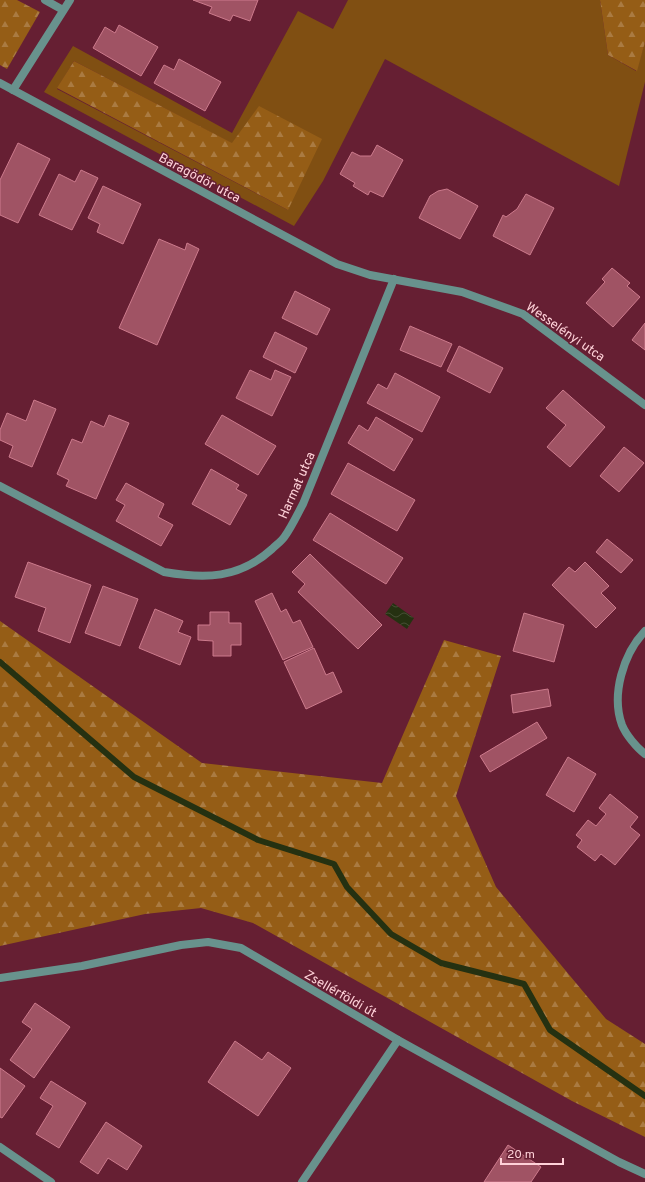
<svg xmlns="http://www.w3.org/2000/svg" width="645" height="1182" viewBox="0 0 645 1182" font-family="Overpass,sans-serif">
	<defs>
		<pattern id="forest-firs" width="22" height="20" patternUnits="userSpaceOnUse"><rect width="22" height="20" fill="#955d16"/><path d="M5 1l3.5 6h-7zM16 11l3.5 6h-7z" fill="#aa7b42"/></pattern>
		<pattern id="water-waves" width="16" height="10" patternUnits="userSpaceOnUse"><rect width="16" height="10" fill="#253111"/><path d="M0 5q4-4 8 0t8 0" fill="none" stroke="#464e33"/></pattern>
	</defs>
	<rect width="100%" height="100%" fill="#661f33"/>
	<path fill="#804f12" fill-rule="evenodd" d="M348,0H600L608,55L636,71L645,42V82L619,186L385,59L323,181L294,226L44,92L73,46L232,133L298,11L333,29ZM74,61L233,144L288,210L57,89Z"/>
	<g fill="url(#forest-firs)">
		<polygon points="0,0 17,0 40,12 7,69 0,65"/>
		<polygon points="600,0 645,0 645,42 637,71 608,55"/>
		<polygon points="74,61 232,143 259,106 322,139 288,210 57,88"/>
		<polygon points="0,621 202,763 382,783 444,640 501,656 456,796 496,887 606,1019 645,1044 645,1137 572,1101 253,923 201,908 145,914 0,946"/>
	</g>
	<polygon fill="url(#water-waves)" points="393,603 414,618 407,629 385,614"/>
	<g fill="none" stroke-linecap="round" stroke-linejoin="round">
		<polyline stroke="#253111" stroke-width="6" points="0,662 134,777 258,840 334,864 347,887 391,934 441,963 524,984 550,1030 645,1096"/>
	</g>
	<g fill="#a05364" stroke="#cd7b8d">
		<polygon points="193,0 258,0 250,21 233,15 230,21 209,13 212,7"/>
		<polygon points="119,25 158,47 141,76 93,48 105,27 115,33"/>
		<polygon points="179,59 221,82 205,111 154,83 164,65 174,70"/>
		<polygon points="18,143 50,159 18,223 0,215 0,180"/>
		<polygon points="377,145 403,160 383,197 370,191 368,195 353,186 355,183 340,174 352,152 360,156 371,156"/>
		<polygon points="81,170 98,178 72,230 39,215 59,174 75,182"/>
		<polygon points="103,186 141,204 123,244 97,232 100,224 88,218"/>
		<polygon points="447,189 478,206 460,239 419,218 430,196 438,191"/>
		<polygon points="526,194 554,208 530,255 493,236 503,215 506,217 517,209"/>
		<polygon points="159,239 185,250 187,243 199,249 157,345 119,328"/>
		<polygon points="612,268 630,283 627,286 640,297 613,327 586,303 605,282 602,279"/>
		<polygon points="295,291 330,309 317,335 282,318"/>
		<polygon points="645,323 645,350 632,340"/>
		<polygon points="410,326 452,344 441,367 400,350"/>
		<polygon points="275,332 307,348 295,373 263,357"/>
		<polygon points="459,346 503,368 490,393 447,371"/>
		<polygon points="250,370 271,380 275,370 291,377 272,416 236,398"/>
		<polygon points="395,373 440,397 422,432 367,403 378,384 387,389"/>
		<polygon points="563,390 605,427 570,467 547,447 566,425 546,408"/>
		<polygon points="34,400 56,409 32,467 9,457 13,446 0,440 0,430 7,413 26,421"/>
		<polygon points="109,415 129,423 96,499 66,486 69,480 57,474 72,439 82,443 91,421 104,427"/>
		<polygon points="222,415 276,446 258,475 205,444"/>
		<polygon points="376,417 413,439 394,471 348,443 359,425 368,431"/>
		<polygon points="624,447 644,463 619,492 600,476"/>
		<polygon points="348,463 415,500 397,531 331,494"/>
		<polygon points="211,469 239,485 236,489 247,495 230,525 192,504"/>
		<polygon points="126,483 164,504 158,517 173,525 161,546 116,521 125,505 116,500"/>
		<polygon points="330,513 403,558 386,584 313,540"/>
		<polygon points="607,539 633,560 621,573 596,552"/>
		<polygon points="310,554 382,625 358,649 298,592 305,584 292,572"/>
		<polygon points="28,562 91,585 70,643 38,631 46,608 15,597"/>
		<polygon points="585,562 609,586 601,593 616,608 596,628 552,585 569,567 575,572"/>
		<polygon points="103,586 138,599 120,646 85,633"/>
		<polygon points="272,593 281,612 286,609 293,623 300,620 313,647 283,660 255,601"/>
		<polygon points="155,609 183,621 178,632 191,637 180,665 139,648"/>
		<polygon points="210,612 229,612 229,623 241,623 241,645 231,645 231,656 213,656 213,641 198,640 198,625 210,625"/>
		<polygon points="524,613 564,625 554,662 513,651"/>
		<polygon points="314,648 326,675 333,672 342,692 306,709 284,662"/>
		<polygon points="548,689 551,706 513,713 511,695"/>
		<polygon points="537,722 547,738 490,772 480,756"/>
		<polygon points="568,757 596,774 574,812 546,795"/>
		<polygon points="610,794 638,817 630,827 640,835 615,865 601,854 595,861 577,847 582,840 576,835 588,820 596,826 606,814 599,808"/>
		<polygon points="35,1003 70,1027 34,1078 10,1060 32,1029 22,1022"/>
		<polygon points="235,1041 262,1060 268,1052 291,1068 258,1116 208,1082"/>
		<polygon points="0,1068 25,1086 2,1118 0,1117"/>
		<polygon points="51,1081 86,1103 59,1148 36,1134 53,1106 40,1098"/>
		<polygon points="106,1122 142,1146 127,1170 108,1158 98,1174 80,1162"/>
		<polygon points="508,1145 541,1167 531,1182 484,1182"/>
	</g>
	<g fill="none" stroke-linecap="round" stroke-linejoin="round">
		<g stroke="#68928d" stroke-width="8">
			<polyline points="45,0 63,10"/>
			<polyline points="0,83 337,264 370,275 462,292 523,314 645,405"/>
			<polyline points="13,90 70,0"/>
			<path d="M0,486L164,572C205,579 239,579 272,549C276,545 282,541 285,536C292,526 297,515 303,504L394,279"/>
			<path d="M645,631C623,654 611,695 622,725C626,735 637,748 645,754"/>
			<polyline points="0,978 82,966 181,945 208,942 241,948 398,1040 619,1162 645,1174"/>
			<polyline points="0,1147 51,1182"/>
			<polyline points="302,1182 398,1040"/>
		</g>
	</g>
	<g text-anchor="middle" stroke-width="3" stroke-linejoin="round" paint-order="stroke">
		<g font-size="13" fill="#ffd2d9" stroke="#661f33">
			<text transform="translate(200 177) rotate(28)" y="5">Baragödör utca</text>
			<text transform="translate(566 331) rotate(35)" y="5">Wesselényi utca</text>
			<text transform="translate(296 485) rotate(-66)" y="5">Harmat utca</text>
			<text transform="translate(341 993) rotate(30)" y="5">Zsellérföldi út</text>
		</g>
	</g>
	<path d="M501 1158v6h62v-6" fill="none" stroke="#ffd2d9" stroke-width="2"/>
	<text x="507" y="1158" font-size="12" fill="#ffd2d9" stroke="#661f33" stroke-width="3" paint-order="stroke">20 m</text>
</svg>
